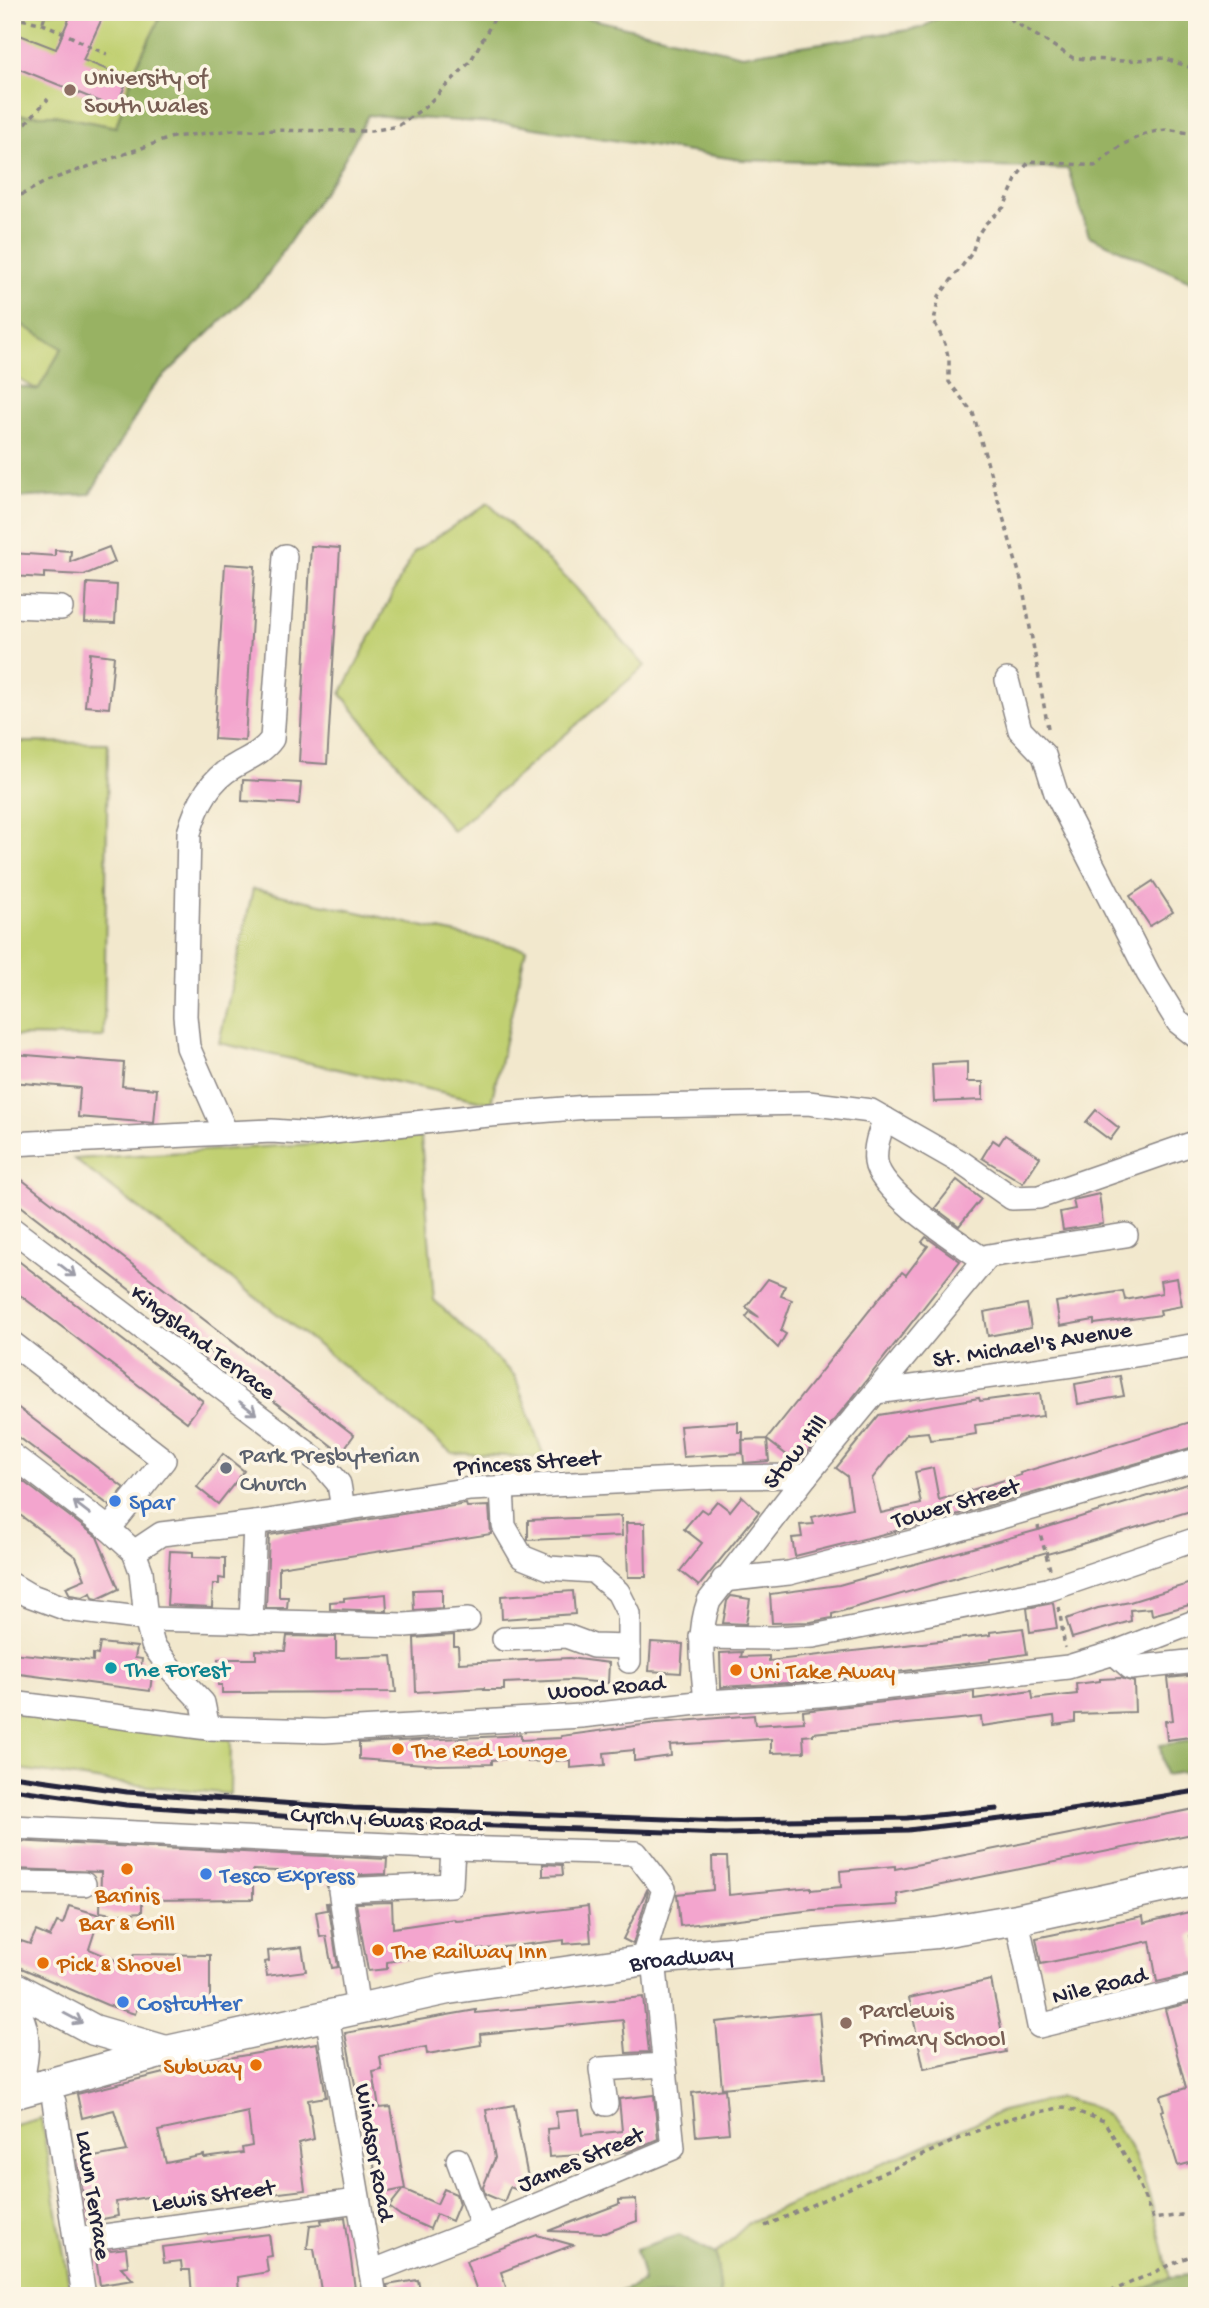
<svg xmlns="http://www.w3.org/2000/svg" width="1209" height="2308" viewBox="0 0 1209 2308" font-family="'Gochi Hand',sans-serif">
	<rect width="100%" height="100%" fill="#fcf5e5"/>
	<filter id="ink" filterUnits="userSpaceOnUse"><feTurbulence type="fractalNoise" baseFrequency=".0143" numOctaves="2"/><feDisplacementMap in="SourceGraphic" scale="14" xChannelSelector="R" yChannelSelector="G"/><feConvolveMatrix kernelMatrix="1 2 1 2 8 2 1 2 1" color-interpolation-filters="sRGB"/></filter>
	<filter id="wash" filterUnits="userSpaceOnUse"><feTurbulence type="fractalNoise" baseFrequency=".00686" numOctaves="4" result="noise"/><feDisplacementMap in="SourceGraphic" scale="28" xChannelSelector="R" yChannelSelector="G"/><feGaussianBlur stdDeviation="1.57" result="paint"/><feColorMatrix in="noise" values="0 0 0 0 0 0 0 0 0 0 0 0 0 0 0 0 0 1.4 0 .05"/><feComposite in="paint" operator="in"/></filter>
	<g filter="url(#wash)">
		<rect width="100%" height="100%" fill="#f2e8cd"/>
		<g fill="#c1d072" stroke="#727956" stroke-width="2">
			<polygon points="12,12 154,12 160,19 135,68 116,127 54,115 12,115"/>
			<polygon points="12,319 63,348 38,390 12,376"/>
			<polygon points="488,503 575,587 645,666 453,831 341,694 414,552"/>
			<polygon points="12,742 108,743 104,1037 12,1036"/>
			<polygon points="253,889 526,949 491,1103 219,1043"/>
			<polygon points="421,1137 434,1300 515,1376 544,1458 452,1453 323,1349 74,1159"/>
			<polygon points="12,1713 231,1740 230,1794 118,1783 12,1768"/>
			<path d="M1059,2098C1072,2101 1089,2103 1100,2111C1143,2140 1157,2228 1170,2277L1128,2296H721L716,2254L750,2222L1002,2111Z"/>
			<polygon points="41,2118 68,2278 72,2296 12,2296 12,2126"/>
		</g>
		<g fill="#98b264" stroke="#5d6a50" stroke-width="2">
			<polygon points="163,12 563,12 742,55 921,28 948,12 1197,12 1197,284 1089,236 1068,169 741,160 509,124 368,115 339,169 263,281 153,387 90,494 12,498 12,385 38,390 62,348 12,319 12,115 54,115 116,127 135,68"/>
			<polygon points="1197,1740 1197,1770 1165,1775 1160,1745"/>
			<polygon points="679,2235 716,2254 721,2296 610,2296 644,2282 636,2249"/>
			<polygon points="1197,2274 1197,2296 1128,2296 1170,2277"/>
		</g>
		<g id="blocks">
			<g fill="#f3a5ce" fill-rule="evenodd">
				<polygon points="72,12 105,12 83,60 128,78 116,108 12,66 12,32 56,49"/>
				<polygon points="311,546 340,548 327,764 299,762"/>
				<polygon points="109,547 115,562 84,575 44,573 44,578 12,576 12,553 55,556 55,550 71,551 70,562"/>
				<polygon points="225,564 255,566 245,741 214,739"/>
				<polygon points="87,583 117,585 115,623 85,622"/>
				<polygon points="90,653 114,656 109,708 85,706"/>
				<polygon points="243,780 301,783 299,804 242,801"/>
				<polygon points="1153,881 1173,912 1150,926 1130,896"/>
				<polygon points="14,1054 124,1063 122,1086 157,1089 154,1123 78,1117 80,1088 12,1082"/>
				<polygon points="967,1062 967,1082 983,1082 983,1100 934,1102 932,1064"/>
				<polygon points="1096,1110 1119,1128 1110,1140 1086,1122"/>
				<polygon points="1005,1135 1040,1157 1023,1183 982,1158 993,1140 999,1144"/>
				<polygon points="12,1172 354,1435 341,1453 12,1199"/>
				<polygon points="957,1180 981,1199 959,1226 935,1208"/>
				<polygon points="1099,1194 1103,1224 1063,1230 1060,1212 1075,1209 1073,1200"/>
				<polygon points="926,1237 960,1261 850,1401 799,1462 796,1462 767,1440 769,1461 744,1463 742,1440 767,1439 881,1296 902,1272 906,1275 928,1246 922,1242"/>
				<polygon points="12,1256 203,1401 187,1422 12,1289"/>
				<polygon points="1177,1278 1182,1306 1160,1310 1161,1315 1094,1324 1094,1320 1060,1326 1056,1302 1123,1291 1125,1300 1162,1293 1160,1281"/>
				<polygon points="768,1279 785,1286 781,1296 792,1300 781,1331 786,1334 778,1348 746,1317 750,1312 759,1317 746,1307"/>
				<polygon points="1027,1304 1031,1328 988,1336 984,1312"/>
				<polygon points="1120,1376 1124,1396 1078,1404 1075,1384"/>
				<polygon points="1040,1393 1043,1416 975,1425 976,1434 958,1437 930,1440 928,1432 907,1434 872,1479 881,1513 921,1504 915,1472 933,1468 939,1500 1021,1475 1020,1473 1197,1420 1197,1446 932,1522 795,1556 792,1538 802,1537 800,1525 814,1524 812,1517 852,1508 847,1476 836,1468 879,1415 979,1398 980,1401"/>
				<polygon points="12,1403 124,1488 110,1506 12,1432"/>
				<polygon points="738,1422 738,1432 743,1432 742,1453 683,1457 680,1426"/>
				<polygon points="223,1454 244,1471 218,1504 197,1487"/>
				<polygon points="12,1473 97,1537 119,1589 98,1599 93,1598 91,1593 83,1597 70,1595 66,1587 85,1579 76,1557 12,1509"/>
				<polygon points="1197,1481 1197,1509 1065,1549 1047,1554 1047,1552 832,1614 832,1618 811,1622 772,1623 770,1594 839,1585 1038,1530"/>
				<polygon points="742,1496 759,1512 699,1586 680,1571 702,1543 684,1529 701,1509 707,1513 717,1501 730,1511"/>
				<polygon points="466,1504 467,1507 489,1506 491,1534 279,1567 279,1597 288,1597 287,1608 266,1608 269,1535"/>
				<polygon points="621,1516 622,1536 528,1540 528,1520"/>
				<polygon points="626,1523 645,1523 646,1577 628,1577"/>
				<polygon points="170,1551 193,1552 193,1557 225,1558 225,1579 219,1578 219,1584 213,1584 212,1607 167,1605"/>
				<polygon points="1197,1581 1197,1603 1152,1615 1151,1608 1130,1610 1131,1621 1072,1638 1066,1619 1098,1608 1130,1602"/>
				<polygon points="442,1589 442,1608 414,1610 413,1590"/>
				<polygon points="573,1591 575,1614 502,1619 501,1596"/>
				<polygon points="386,1594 387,1611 330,1609 330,1602 344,1601 344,1598"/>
				<polygon points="731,1596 750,1599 746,1624 723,1623 727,1601"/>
				<polygon points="1053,1603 1057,1628 1030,1632 1027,1608"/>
				<polygon points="1023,1628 1027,1654 990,1659 990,1661 819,1681 721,1687 720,1653 742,1652 741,1657 769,1656 769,1661 990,1635 990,1632"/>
				<polygon points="454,1635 454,1646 458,1646 459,1663 569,1658 609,1663 608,1683 571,1680 504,1683 504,1690 484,1690 484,1688 416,1692 414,1638"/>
				<polygon points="287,1636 336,1637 336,1658 392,1656 396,1692 222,1693 222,1685 218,1685 218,1659 256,1659 256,1650 285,1651"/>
				<polygon points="651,1642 683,1644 681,1673 649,1671"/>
				<polygon points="100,1643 137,1647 135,1658 142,1659 140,1675 152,1676 150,1691 12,1673 12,1653 93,1661 93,1654 98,1655"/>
				<polygon points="1197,1675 1197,1736 1167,1740 1165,1721 1173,1720 1168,1678"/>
				<polygon points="1121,1678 1134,1682 1135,1712 1075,1714 1075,1722 1055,1725 1054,1716 982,1726 981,1717 813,1733 813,1735 803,1736 804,1752 771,1753 771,1739 670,1745 671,1756 634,1761 634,1750 604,1753 605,1765 570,1768 570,1760 528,1762 528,1757 492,1760 492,1764 437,1765 359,1759 359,1743 521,1735 521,1740 561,1738 561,1736 657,1723 754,1715 755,1725 804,1722 803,1711 974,1692 974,1699 1032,1691 1033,1699 1077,1694 1076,1684 1100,1681 1100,1679"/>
				<polygon points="1194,1809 1197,1833 897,1894 898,1905 813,1910 680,1926 677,1894 713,1890 712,1857 727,1857 729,1895 811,1887 811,1890 841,1887 840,1871 895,1866 895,1869"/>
				<polygon points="12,1841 387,1859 386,1874 339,1876 332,1879 327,1886 325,1873 253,1870 253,1899 142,1900 142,1912 112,1914 100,1912 101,1872 12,1869"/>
				<polygon points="543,1864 562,1865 563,1875 543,1876"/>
				<polygon points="647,1890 648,1892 633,1944 623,1939"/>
				<polygon points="392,1902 393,1928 454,1919 455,1921 471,1920 588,1906 591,1942 564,1944 564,1940 417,1957 387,1962 387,1969 368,1971 356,1903"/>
				<polygon points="326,1903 328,1903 338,1967 332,1968 326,1936 320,1937 316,1912 327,1910"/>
				<polygon points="69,1906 100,1915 89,1949 129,1966 134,1954 210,1955 210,2006 138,2006 135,2014 107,2005 12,1964 12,1938 30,1944 36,1931 50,1937 57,1922 63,1924"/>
				<polygon points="1197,1910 1197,1933 1190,1935 1197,1961 1197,1973 1157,1982 1150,1941 1041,1964 1036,1938 1143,1916 1144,1923"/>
				<polygon points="302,1947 306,1971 267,1976 265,1962 269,1961 268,1951"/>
				<polygon points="991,1980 1006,2052 924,2069 909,1998"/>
				<polygon points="643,1997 649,2052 626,2053 623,2020 480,2034 481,2045 427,2054 426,2047 380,2056 382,2070 373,2072 379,2108 391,2107 405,2189 403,2189 437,2204 444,2189 456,2194 459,2204 452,2221 436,2214 430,2229 401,2216 389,2207 403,2189 379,2194 362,2094 357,2095 345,2033 476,2010 476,2013"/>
				<polygon points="1197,2001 1197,2161 1178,2166 1161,2111 1164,2110 1160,2096 1186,2088 1165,2009"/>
				<polygon points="819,2012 825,2078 722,2088 716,2022"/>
				<path d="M317,2043L326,2097L308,2100L314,2139L299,2143L305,2190L155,2208L154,2196L116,2202L118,2216L88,2222L77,2160L127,2151L114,2110L82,2118L77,2094L217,2060ZM248,2112L252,2146L242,2148L243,2153L204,2158V2155L166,2163L158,2131Z"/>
				<polygon points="725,2089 729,2133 696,2136 692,2093"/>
				<polygon points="654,2095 658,2139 628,2152 549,2157 547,2129 558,2128 556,2112 579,2110 582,2135 622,2131 619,2099"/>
				<polygon points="514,2105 529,2183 525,2193 510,2187 504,2202 485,2194 483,2187 495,2158 486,2110"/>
				<polygon points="636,2199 637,2221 605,2233 548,2231 619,2204 619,2200"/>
				<polygon points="345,2217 356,2296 322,2296 314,2249 307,2249 310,2225 322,2224 321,2220"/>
				<polygon points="269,2234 272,2256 266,2257 268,2272 238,2277 239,2296 192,2296 190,2270 182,2270 181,2261 164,2263 162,2247"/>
				<polygon points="537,2235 573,2245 501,2272 509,2296 479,2296 466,2261"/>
				<polygon points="126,2248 128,2266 121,2267 133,2280 100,2285 95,2252"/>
				<polygon points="418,2280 421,2296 389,2296 387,2285"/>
			</g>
		</g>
	</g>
	<g filter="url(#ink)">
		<use href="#blocks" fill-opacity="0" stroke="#8a8584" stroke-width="2"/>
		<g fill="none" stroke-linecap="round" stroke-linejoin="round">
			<defs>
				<g id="minor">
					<polyline points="12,606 61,608"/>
					<polyline points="1007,680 1020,730 1044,755 1056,793 1148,973 1178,1022 1197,1037"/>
					<path d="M885,1119C880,1132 874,1147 876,1162C880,1193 957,1241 984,1260"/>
					<polyline points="226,1133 272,1131 315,1134 478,1116 587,1107 808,1103 871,1111 962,1163 1012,1198 1039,1197 1197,1142"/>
					<path d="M12,1144L226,1133L188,1047L185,1016L189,833C196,807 208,781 233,767C248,758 262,753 272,739L285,556"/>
					<polyline points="12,1229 322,1464 339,1484 343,1509"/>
					<polyline points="12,1343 164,1460 109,1529"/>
					<polyline points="876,1392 1072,1365 1197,1345"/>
					<polyline points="12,1455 109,1529 134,1552 141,1571 146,1619 153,1645 170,1668 203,1703 208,1728"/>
					<polyline points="502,1488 504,1526 522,1557 549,1568 593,1571 618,1592 629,1614 629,1661"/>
					<polyline points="134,1552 161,1534 255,1523 470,1489 719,1477 806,1476"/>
					<polyline points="723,1580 789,1573 936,1536 1197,1460"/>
					<polyline points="12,1585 29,1595 67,1609 146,1619 405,1625 468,1620"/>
					<polyline points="251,1622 255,1523"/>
					<polyline points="701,1637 775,1638 813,1636 1047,1590 1197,1539"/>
					<polyline points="504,1639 566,1636 593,1646 629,1647"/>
					<polyline points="1114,1653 1131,1668 1197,1661"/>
					<path d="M706,1702C703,1668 697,1634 709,1601L806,1476L988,1256L1126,1235"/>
					<polyline points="12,1703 208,1728 324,1731 581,1716 706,1702 820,1695 1068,1667 1114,1653 1197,1621"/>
					<polyline points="12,1827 453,1848 636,1853 664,1889 642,1961"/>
					<polyline points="12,1883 84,1884"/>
					<polyline points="1017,1919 1039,2026 1197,1987"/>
					<polyline points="358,2009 340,1890 451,1885 453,1848"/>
					<polyline points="327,2016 375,2296"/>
					<polyline points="54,2102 84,2296"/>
					<polyline points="606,2104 601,2069 664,2065"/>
					<polyline points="458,2160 483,2228"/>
					<polyline points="76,2240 357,2201"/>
					<polyline points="371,2272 483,2228 673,2148 654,1959"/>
				</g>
				<g id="major">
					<polyline points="12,1986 94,2030 166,2051"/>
					<path d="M12,2008C31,2032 22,2064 16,2092"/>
					<path id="s1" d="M12,2094L167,2051L448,1989L654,1959L936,1933L1017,1919L1197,1880"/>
				</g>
			</defs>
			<use href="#minor" stroke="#8a8584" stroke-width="26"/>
			<use href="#major" stroke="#8a8584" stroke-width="33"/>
			<g stroke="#8a8584" stroke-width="3.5" stroke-dasharray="5 5" stroke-linecap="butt">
				<polyline points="1003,12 1008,18 1073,58 1123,61 1164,58 1197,70"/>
				<path d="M12,19C49,19 74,41 107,54"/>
				<polyline points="43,22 46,12"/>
				<polyline points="12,138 48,99"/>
				<polyline points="12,200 47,181 173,137 233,130 371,131 398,126 425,107 470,62 498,12"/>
				<path d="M1048,728L1022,583L973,413L949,382V360L945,344L934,321L939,296L972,253L977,236L985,224L1004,207L1018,175L1030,161L1095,166C1116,148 1139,131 1169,130C1178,130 1187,134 1197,133"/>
				<polyline points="1038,1526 1050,1569"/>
				<polyline points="1059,1607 1065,1648"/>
				<polyline points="765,2226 974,2132 1010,2118 1064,2107 1104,2121 1133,2169 1153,2219 1181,2215 1197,2220"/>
				<polyline points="1101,2296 1197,2253"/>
			</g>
			<use href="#minor" stroke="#fff" stroke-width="23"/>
			<use href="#major" stroke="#fff" stroke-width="30"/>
			<g stroke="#22223b" stroke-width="5">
				<polyline points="12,1776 127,1792 353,1808 725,1821 907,1818 997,1809"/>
				<polyline points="12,1789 126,1805 352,1821 725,1834 908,1830 1051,1813 1197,1791"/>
			</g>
		</g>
		<defs><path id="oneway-shaft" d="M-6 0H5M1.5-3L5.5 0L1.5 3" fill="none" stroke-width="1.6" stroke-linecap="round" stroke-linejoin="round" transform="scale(1.75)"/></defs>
		<g stroke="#9c9ca7">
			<use href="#oneway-shaft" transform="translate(67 1270) rotate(37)"/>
			<use href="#oneway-shaft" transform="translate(248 1408) rotate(37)"/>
			<use href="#oneway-shaft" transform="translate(82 1508) rotate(-143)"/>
			<use href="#oneway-shaft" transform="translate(73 2018) rotate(28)"/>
		</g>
	</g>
	<g fill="#8d6e63" stroke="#fcf5e5" stroke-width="2.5">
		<circle cx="70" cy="90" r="7"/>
		<circle cx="846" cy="2023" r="7"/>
	</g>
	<circle fill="#6b7280" stroke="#fcf5e5" stroke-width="2.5" cx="226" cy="1468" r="7"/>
	<g fill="#3f7fe0" stroke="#fcf5e5" stroke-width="2.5">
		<circle cx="115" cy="1501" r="7"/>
		<circle cx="206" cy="1874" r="7"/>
		<circle cx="123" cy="2002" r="7"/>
	</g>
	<circle fill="#0f9aa8" stroke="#fcf5e5" stroke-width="2.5" cx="111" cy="1668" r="7"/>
	<g fill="#e8710a" stroke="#fcf5e5" stroke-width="2.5">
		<circle cx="736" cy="1670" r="7"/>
		<circle cx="398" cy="1749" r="7"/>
		<circle cx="127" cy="1869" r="7"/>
		<circle cx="378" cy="1950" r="7"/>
		<circle cx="43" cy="1963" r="7"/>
		<circle cx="256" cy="2065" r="7"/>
	</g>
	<g text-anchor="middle" stroke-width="7" stroke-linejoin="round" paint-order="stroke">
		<g font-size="24" fill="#785e54" stroke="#fcf5e5" text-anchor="start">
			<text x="84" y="84">University of<tspan x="84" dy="28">South Wales</tspan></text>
			<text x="860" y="2017">Parclewis<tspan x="860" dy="28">Primary School</tspan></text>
		</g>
		<g font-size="24" fill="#22223b" stroke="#fcf5e5">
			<text transform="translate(204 1341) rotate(37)" y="8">Kingsland Terrace</text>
			<text transform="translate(1032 1343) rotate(-9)" y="8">St. Michael's Avenue</text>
			<text transform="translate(794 1451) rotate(-51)" y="8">Stow Hill</text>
			<text transform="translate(527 1461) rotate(-4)" y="8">Princess Street</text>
			<text transform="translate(955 1502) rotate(-16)" y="8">Tower Street</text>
			<text transform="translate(606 1686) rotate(-5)" y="8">Wood Road</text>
			<text transform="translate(386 1818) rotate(3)" y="8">Cyrch y Gwas Road</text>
			<text dy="8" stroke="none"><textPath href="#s1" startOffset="684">Broadway</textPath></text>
			<text transform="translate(1099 1984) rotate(-14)" y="8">Nile Road</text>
			<text transform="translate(376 2152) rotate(80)" y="8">Windsor Road</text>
			<text transform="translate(580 2158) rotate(-23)" y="8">James Street</text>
			<text transform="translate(213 2194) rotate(-8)" y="8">Lewis Street</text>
			<text transform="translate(95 2195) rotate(81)" y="8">Lawn Terrace</text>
		</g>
		<g font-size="24" fill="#5b616d" stroke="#fcf5e5" text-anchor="start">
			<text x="240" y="1462">Park Presbyterian<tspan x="240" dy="28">Church</tspan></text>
		</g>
		<g font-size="24" fill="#366cbe" stroke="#fcf5e5" text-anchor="start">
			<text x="129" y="1509">Spar</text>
			<text x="220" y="1882">Tesco Express</text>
			<text x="137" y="2010">Costcutter</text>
		</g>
		<g font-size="24" fill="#0d838f" stroke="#fcf5e5" text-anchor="start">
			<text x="125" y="1676">The Forest</text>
		</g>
		<g font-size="24" fill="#c56008" stroke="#fcf5e5" text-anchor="start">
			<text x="750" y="1678">Uni Take Away</text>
			<text x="412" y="1757">The Red Lounge</text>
			<text x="127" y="1902" text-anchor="middle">Barinis<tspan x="127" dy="28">Bar &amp; Grill</tspan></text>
			<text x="392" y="1958">The Railway Inn</text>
			<text x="57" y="1971">Pick &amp; Shovel</text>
			<text x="242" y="2073" text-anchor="end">Subway</text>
		</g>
	</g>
	<rect width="1209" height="2308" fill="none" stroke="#fcf5e5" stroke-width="42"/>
</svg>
